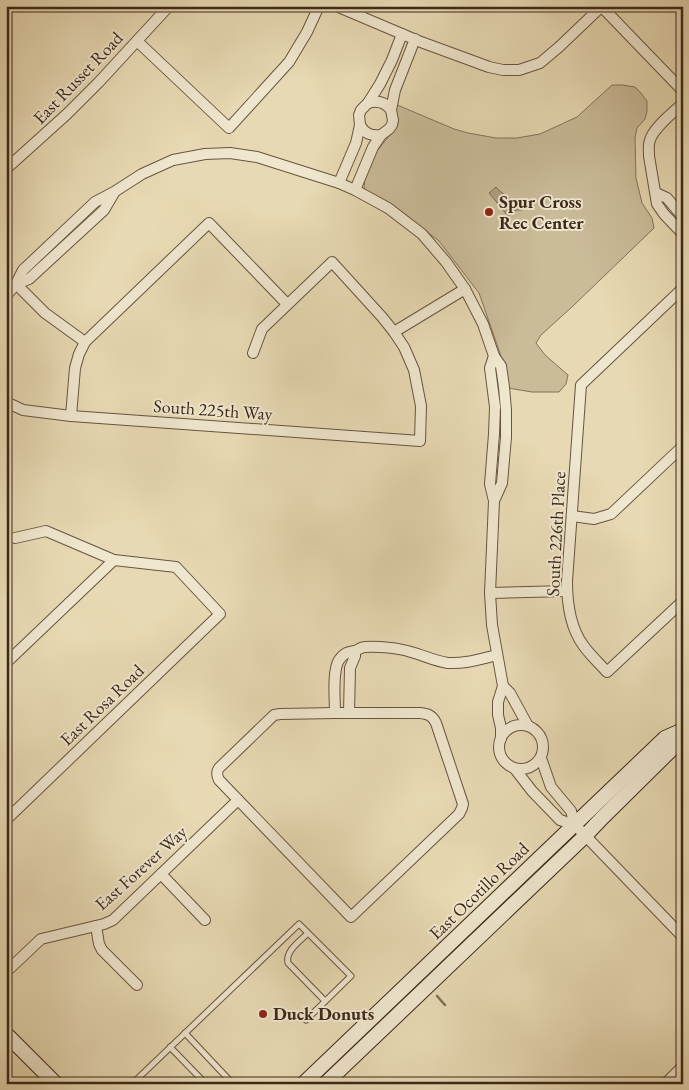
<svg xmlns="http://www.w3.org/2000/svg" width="689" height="1090" viewBox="0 0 689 1090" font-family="'EB Garamond',serif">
	<rect width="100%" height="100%" fill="#e7d9b3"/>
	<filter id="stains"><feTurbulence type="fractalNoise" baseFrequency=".004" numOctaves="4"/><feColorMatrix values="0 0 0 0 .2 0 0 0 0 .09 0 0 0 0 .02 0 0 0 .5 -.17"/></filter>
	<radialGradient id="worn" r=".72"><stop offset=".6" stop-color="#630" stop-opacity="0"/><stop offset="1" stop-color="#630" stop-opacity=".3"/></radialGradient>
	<polygon fill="#cabb99" stroke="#83725a" points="612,85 622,85 635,87 640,92 647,101 647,111 645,119 637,128 635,138 636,178 642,203 652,218 654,228 573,306 541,335 536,343 545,355 568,375 566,384 559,392 532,392 508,388 500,353 479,293 439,241 398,210 364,190 365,175 373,156 389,136 395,123 395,104 454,129 468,133 496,138 517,138 540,134 577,117"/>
	<polygon fill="#ad9d7f" stroke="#806e57" points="496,187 501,192 514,202 517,200 522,202 524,205 522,210 516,210 508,216 489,193"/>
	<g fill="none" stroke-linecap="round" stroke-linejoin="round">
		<polyline stroke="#806e57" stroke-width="2.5" points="437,996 445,1005"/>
		<defs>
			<g id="lane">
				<path d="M308,933C300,941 285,951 288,963L325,1001"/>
				<polyline points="185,1033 233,1084"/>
				<polyline points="170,1047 206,1084"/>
				<polyline points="132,1084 299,924 351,976 306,1020"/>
			</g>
			<g id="street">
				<polyline points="336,6 421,42 489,67 503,70 519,70 540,63 559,47 602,6"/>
				<polyline points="601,6 683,91"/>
				<polyline points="137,41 229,128 289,62 307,32 319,6"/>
				<path d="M368,103C377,100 385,102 391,110"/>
				<path d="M683,103C673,113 654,127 650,140C648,145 649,151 649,156L657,204L664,214L683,234"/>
				<path d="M360,125C365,134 371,136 381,135"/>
				<polyline points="6,169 67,114 99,82 169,6"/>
				<polyline points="339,183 356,143 360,125 359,115 361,110 368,103 380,84 392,60 402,34"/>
				<polyline points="355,190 373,147 381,135 389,129 392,125 393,120 391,110 395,90 415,39"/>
				<polyline points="656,193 667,198 683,217"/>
				<polyline points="16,284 29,279 104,210 114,193"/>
				<polyline points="16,284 45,313 85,342"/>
				<path d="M683,288L581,385L567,581C567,603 570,627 583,645C590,655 599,663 607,672L683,601"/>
				<polyline points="6,296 16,284 23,270 95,202 114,192 142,174 173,160 205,154 230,153 257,157 339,183 355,190 388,208 422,234 446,262 465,289 483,324 494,356 501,366 504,387 506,410 506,437 502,483 494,501"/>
				<polyline points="394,332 465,289"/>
				<polyline points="494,356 490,368 495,407 494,434 490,484 494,501 490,593 492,625 503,686 498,702 498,715 501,728 501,739"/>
				<polyline points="6,402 23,410 71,416 420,441 421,406 414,370 404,347 394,332 382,317 332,262 262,329 253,353"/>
				<polyline points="71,416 75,368 79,354 85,342 209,223 287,304"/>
				<polyline points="572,516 594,519 611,514 683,446"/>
				<polyline points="490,593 567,591"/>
				<polyline points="6,663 114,560"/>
				<polyline points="503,686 510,693 528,726"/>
				<path d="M335,713H420C428,714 432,715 436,723L463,804L462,808L459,814L351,917L219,780C217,776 216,772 219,768L274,715L280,714Z"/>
				<path d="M335,713C335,700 332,671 339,660C344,653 347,652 355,651C358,650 361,647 365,647C378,646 399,648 411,652C423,655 434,661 448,663C465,664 480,659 497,655"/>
				<polyline points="349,713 350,668 355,656 355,651"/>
				<circle cx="521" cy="747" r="22"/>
				<polyline points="541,758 551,787 571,811 575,825 683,937"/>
				<polyline points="515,769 532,791 560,820 575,825"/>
				<polyline points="6,820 220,614 176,567 114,560 46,531 15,538"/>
				<polyline points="161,874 205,920"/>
				<polyline points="96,926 99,944 102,950 137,985"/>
				<polyline points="6,972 41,939 104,924 113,920 238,800"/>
				<polyline points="665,1084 683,1066"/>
			</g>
			<g id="secondary">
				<polyline points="6,1034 56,1084"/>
				<polyline points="303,1084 665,738 683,730"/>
				<polyline points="325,1084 585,836 601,819 676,745 683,732"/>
			</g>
		</defs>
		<use href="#lane" stroke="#675441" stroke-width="7"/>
		<use href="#street" stroke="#675441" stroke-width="12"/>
		<use href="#secondary" stroke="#3c281b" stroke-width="16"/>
		<use href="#lane" stroke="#efe6ce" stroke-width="5"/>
		<use href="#street" stroke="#efe6ce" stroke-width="10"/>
		<use href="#secondary" stroke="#efe6ce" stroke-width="14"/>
	</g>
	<g fill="#8f2418" stroke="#efe6ce" stroke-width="2">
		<circle cx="489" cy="212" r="5"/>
		<circle cx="263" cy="1014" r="5"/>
	</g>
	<g text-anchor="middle" stroke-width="4" stroke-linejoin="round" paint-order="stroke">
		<g font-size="18" fill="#3c281b" stroke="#efe6ce">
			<text transform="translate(78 78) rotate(-46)" y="6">East Russet Road</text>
			<text transform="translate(213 410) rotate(4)" y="6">South 225th Way</text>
			<text transform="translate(556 534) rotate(-87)" y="6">South 226th Place</text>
			<text transform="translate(102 705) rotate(-44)" y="6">East Rosa Road</text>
			<text transform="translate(141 868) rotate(-42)" y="6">East Forever Way</text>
			<text transform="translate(479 891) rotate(-44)" y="6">East Ocotillo Road</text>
		</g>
		<g font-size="18" font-weight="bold" fill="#3c281b" stroke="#efe6ce" text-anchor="start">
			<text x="499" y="208">Spur Cross<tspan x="499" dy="21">Rec Center</tspan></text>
			<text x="273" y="1020">Duck Donuts</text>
		</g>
	</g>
	<rect width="689" height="1090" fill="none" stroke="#e7d9b3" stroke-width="25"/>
	<rect x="8" y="8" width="674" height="1075" fill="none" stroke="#3c281b" stroke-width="2.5"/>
	<rect x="12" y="12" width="664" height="1065" fill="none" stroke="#3c281b"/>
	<rect width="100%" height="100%" filter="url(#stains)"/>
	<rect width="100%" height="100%" fill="url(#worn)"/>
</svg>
